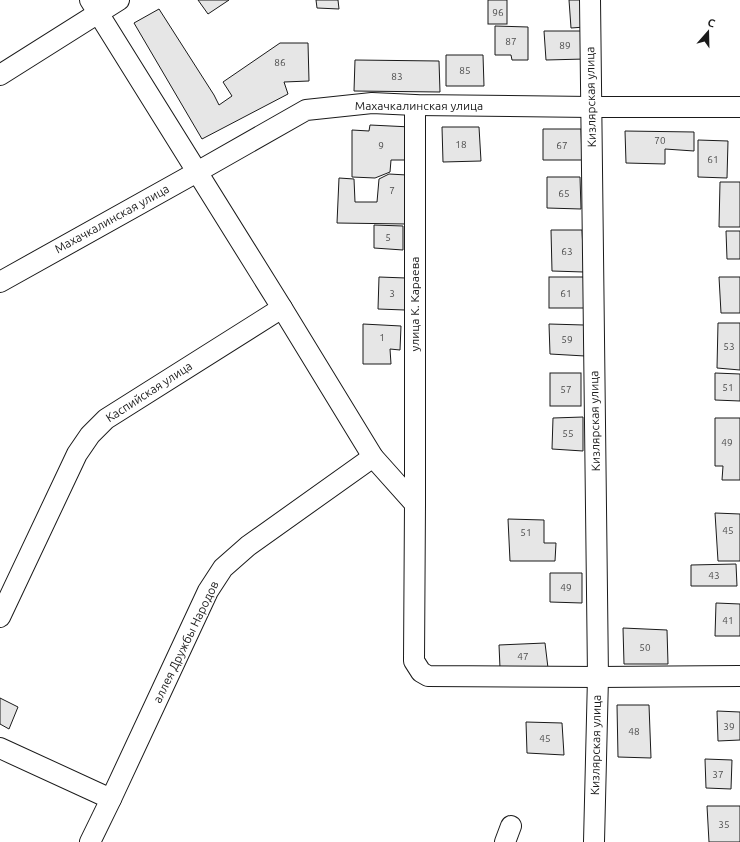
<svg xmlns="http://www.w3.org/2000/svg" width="740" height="842" viewBox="0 0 740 842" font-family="Ubuntu,sans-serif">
	<rect width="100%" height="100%" fill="#fff"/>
	<g fill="#e6e6e6" stroke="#1a1a1a">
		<polygon points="198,0 229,0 208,14"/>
		<polygon points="316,0 338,0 339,9 317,8"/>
		<rect x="488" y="0" width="19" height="24"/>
		<polygon points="569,0 583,0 585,27 571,28"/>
		<polygon points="159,9 214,95 219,105 232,96 223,82 280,43 308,43 309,81 284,82 288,94 202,139 134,23"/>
		<polygon points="495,26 528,27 528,60 512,60 511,55 495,55"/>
		<polygon points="544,31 585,31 585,59 546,60"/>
		<polygon points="446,55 483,55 484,86 446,86"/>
		<polygon points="355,60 439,61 440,92 354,91"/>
		<polygon points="370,125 411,127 409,160 391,160 390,172 375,178 352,177 352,130 369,131"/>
		<polygon points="442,127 479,127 481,161 443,162"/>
		<polygon points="543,129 581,129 582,160 543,160"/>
		<polygon points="625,131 694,132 694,151 665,149 665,164 626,163"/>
		<polygon points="698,140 728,141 727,178 698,177"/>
		<polygon points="389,174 407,175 406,224 337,223 339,178 354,179 355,202 377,202 379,179"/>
		<polygon points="547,177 580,177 581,209 547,208"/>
		<polygon points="720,182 740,182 740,227 719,227"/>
		<polygon points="374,225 403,226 403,250 374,248"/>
		<polygon points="551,230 582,230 584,272 552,271"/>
		<polygon points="726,231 740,231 740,259 727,259"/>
		<polygon points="379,277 406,278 405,310 378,309"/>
		<rect x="549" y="277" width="35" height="31"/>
		<polygon points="719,277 740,277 740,313 721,313"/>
		<polygon points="718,323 740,323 740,370 717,368"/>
		<polygon points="363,324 401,326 400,350 390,349 391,364 363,364"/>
		<polygon points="549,324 584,325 585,356 550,354"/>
		<rect x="550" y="373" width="31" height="33"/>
		<polygon points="715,373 740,374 740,401 715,400"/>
		<polygon points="583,417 583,451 552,449 553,418"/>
		<polygon points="715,418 740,418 740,480 722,480 723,466 715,466"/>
		<polygon points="715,513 740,514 740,561 718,561"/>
		<polygon points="508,519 544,520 544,543 556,543 555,561 510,561"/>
		<polygon points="736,564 737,586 691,586 691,565"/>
		<polygon points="550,573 582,573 582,603 550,602"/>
		<polygon points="716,603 740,604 740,636 715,636"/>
		<polygon points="623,628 667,630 668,664 624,664"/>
		<polygon points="545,643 548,668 500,668 499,645"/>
		<polygon points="0,698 18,707 9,729 0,724"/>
		<polygon points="617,705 649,705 651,758 618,757"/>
		<polygon points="717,711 740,712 740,740 718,741"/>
		<polygon points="526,722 562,723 564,755 527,753"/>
		<polygon points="705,759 732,760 731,789 706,788"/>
		<polygon points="707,806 740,806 740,842 709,842"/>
	</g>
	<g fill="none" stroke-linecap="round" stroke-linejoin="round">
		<defs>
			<g id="minor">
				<polyline points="90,0 282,308 373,457 415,504 414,661 421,672 428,676 598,677 740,676"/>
				<polyline points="590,0 598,677 594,842"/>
				<polyline points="0,75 119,0"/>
				<polyline points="0,282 197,172 306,110 372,103 415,105 591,107 740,107"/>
				<polyline points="415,504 415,105"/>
				<polyline points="0,617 77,454 90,435 106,419 282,308"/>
				<polyline points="0,748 111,799"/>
				<polyline points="90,842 111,799 208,591 223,568 248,546 373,457"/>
				<polyline points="505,842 511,826"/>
			</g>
		</defs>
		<use href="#minor" stroke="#1a1a1a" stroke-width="22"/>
		<use href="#minor" stroke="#fff" stroke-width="20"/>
	</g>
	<g text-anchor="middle" stroke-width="3" stroke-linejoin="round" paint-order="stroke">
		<g font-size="10" fill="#4d4d4d">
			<text x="498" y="16">96</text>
			<text x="511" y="45">87</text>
			<text x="565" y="49">89</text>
			<text x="280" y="66">86</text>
			<text x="465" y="74">85</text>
			<text x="397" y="80">83</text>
			<text x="660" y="144">70</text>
			<text x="461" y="148">18</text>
			<text x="381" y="149">9</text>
			<text x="562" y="149">67</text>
			<text x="713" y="163">61</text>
			<text x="392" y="194">7</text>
			<text x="564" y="197">65</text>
			<text x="388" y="241">5</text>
			<text x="567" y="255">63</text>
			<text x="392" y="297">3</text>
			<text x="566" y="297">61</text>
			<text x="382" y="341">1</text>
			<text x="567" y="343">59</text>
			<text x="729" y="350">53</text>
			<text x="728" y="391">51</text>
			<text x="566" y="393">57</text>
			<text x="568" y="437">55</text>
			<text x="727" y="446">49</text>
			<text x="728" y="534">45</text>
			<text x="526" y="536">51</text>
			<text x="714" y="579">43</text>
			<text x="566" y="591">49</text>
			<text x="728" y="624">41</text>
			<text x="645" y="651">50</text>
			<text x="523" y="660">47</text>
			<text x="729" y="730">39</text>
			<text x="634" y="735">48</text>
			<text x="545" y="742">45</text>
			<text x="718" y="778">37</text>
			<text x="724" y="828">35</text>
		</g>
		<g font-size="12" fill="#1a1a1a" stroke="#fff">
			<text transform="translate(591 97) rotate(-91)" y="4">Кизлярская улица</text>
			<text x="419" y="110">Махачкалинская улица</text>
			<text transform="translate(112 219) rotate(-29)" y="4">Махачкалинская улица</text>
			<text transform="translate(415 304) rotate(-90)" y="4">улица К. Караева</text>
			<text transform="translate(149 392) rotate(-33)" y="4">Каспийская улица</text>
			<text transform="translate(595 421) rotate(-91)" y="4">Кизлярская улица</text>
			<text transform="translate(186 642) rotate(-64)" y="4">аллея Дружбы Народов</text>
			<text transform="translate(596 745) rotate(-89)" y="4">Кизлярская улица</text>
		</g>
	</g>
	<g transform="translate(708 32) rotate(20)" stroke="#ffffff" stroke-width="3" paint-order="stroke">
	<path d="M0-3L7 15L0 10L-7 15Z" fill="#1a1a1a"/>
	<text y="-6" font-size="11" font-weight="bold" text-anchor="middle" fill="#1a1a1a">С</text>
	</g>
</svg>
